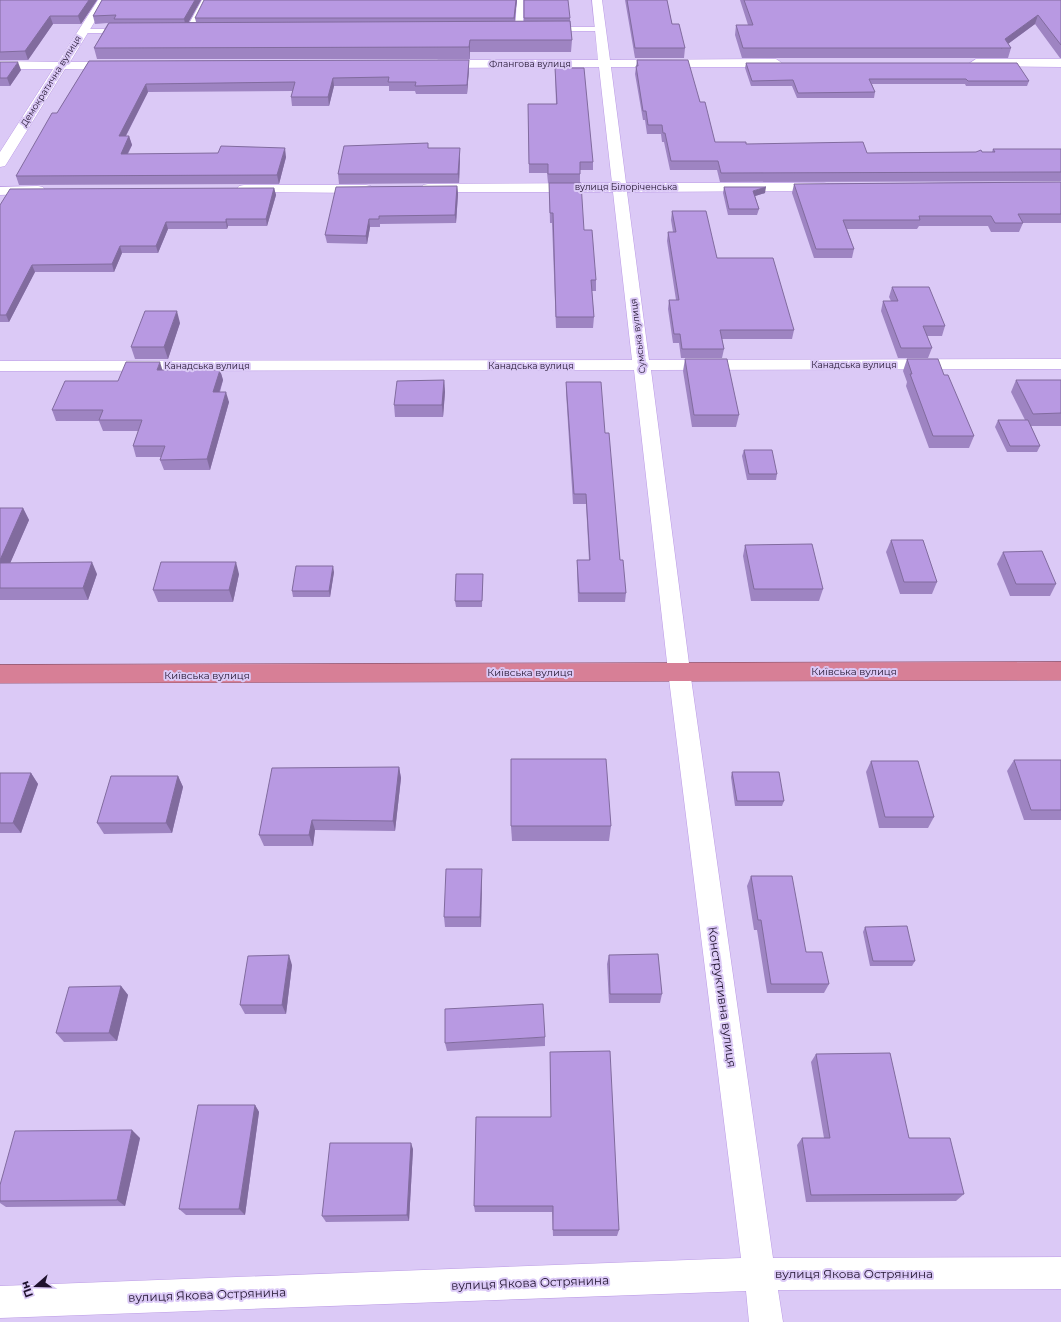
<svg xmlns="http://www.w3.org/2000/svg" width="1061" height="1322" viewBox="0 0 1061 1322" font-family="Montserrat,sans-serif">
	<rect width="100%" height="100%" fill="#dbc9f6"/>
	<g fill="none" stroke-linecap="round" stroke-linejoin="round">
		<defs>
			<g id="lane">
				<polygon points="202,0 208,0 193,31 186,33 185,31"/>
				<polygon points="517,0 523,0 523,30 519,32 515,30"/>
				<polygon points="549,27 600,27 604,29 600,31 549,31"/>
				<polygon points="80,29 123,29 127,31 123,33 80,33"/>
			</g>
			<g id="street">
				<polygon points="98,0 108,0 70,62 116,62 122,66 116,70 65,69 7,163 5,166 0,167 0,152 53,69 0,69 0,61 58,62"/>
				<polygon points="592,0 602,0 610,60 776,59 782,63 776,67 611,67 626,183 824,183 829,184 831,187 829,190 824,191 627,192 649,360 1061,359 1061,369 651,370 690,671 773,1258 1061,1257 1061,1289 778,1290 783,1322 749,1322 746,1291 0,1318 0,1286 741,1258 668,671 634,370 0,371 0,361 632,360 613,192 428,192 423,191 421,188 423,185 428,184 612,183 599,67 438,68 432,64 438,60 598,60"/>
				<polygon points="976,59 1061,59 1061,67 972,66 970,63"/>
				<polygon points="244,185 366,185 371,186 373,189 371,192 366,193 239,192 237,189 239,186"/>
				<polygon points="38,186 43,187 45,190 43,193 0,195 0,187"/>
			</g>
			<polygon id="highway" points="1061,662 1061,680 0,683 0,665"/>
		</defs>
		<use href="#lane" stroke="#bb9be5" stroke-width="1"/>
		<use href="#street" stroke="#bb9be5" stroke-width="1"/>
		<use href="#highway" stroke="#975972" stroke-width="1"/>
		<use href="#lane" fill="#fff" fill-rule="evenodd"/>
		<use href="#street" fill="#fff" fill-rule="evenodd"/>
		<use href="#highway" fill="#d77f96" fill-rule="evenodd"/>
	</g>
	<g fill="#9e84c2">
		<polygon points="0,0 97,0 81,24 53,24 28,60 0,60"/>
		<polygon points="102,0 201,0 188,22 196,22 195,18 517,0 514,21 524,21 524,0 570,18 572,40 571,52 470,52 470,59 97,59 94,48 108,23 95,24 93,16"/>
		<polygon points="625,0 667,0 672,24 685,48 684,58 635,58"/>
		<polygon points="740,0 1061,0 1061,58 1060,58 1035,24 1008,44 1011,48 1008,58 742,58 735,35 736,25 748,25"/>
		<polygon points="637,60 700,102 715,142 746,144 867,153 992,152 993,149 1061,149 1061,181 720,182 717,170 670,170 664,142 662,142 661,134 647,134 645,120 643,120 635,74"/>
		<polygon points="89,61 469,69 467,94 416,94 415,91 389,91 389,86 334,86 329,106 292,106 291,97 293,91 148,92 126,136 129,136 132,145 128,154 286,157 279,184 19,185 16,176 57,113"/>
		<polygon points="0,62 21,70 10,86 0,86"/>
		<polygon points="746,63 1029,81 1027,86 966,86 965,84 872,84 875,92 874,98 797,98 792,86 751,86 745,68"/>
		<polygon points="555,68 593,162 593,170 580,170 580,183 548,183 547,173 529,173 528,104 556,104"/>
		<polygon points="428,148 460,157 459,183 339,184 338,174"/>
		<polygon points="1061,182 1061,223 1023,223 1019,232 991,232 988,226 919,226 917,229 847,229 854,249 852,258 814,258 792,193 794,184"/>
		<polygon points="549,183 584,230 596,280 596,291 592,291 594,317 593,328 556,328 552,223 550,223"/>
		<polygon points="457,186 458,194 456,223 380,224 380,227 370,227 367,244 327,243 325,235"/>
		<polygon points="724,187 765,193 755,196 759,209 757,215 728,215 723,193"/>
		<polygon points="274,188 276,195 267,226 228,226 227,229 168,229 158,253 122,253 114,272 35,272 9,322 0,322 0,205"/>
		<polygon points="672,211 717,258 794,330 792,339 722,339 724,349 722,358 681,358 679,343 673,343 668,309 669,300 676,300 667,241 668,232 673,232 671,220"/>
		<polygon points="892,287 945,326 942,336 927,336 932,348 928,358 898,358 881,311 883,301 891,301 889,297"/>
		<polygon points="180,323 168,359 135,359 131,347"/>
		<polygon points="685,359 739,415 736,427 692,427 683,371"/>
		<polygon points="907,359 944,375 974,436 969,448 929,448 906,386 907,382 903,371"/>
		<polygon points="162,370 220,370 223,380 220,392 229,402 210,470 164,470 160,460 161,457 136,457 133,446 138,431 103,431 99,421 56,421 52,410 118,381"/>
		<polygon points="444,380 445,392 443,417 395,417 394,405"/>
		<polygon points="1016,380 1061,380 1061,426 1031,426 1040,446 1037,452 1007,452 995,427 998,420 1025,420 1011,392"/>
		<polygon points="566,382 605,433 620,560 626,593 625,602 578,602 577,570 577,560 589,560 586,504 573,504 566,392"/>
		<polygon points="744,450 777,474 776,480 747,480 742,456"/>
		<polygon points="0,508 23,508 29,520 10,563 97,574 88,600 0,600"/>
		<polygon points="891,540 937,582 932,594 900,594 886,552"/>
		<polygon points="745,545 823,589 819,601 751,601 743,556"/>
		<polygon points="1003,552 1056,584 1050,596 1010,596 997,564"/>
		<polygon points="334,572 330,597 293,597 292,591"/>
		<polygon points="239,574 233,602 158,602 153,590"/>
		<polygon points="483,574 482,607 456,607 455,601"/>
		<polygon points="1014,760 1061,760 1061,820 1024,820 1007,771"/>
		<polygon points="871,761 934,817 928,828 879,828 866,772"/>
		<polygon points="399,767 401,778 395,831 315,830 313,846 264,846 259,835"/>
		<polygon points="732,772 784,801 782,806 735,806 731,777"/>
		<polygon points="0,773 31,773 38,784 21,833 0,833"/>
		<polygon points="178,776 183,787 172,833 104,834 97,823"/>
		<polygon points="511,826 611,826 609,841 512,841"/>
		<polygon points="751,876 829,984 824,993 767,993 757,930 754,930 747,886"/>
		<polygon points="482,879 481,927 445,927 444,917"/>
		<polygon points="865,927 915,961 912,966 870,966 863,932"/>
		<polygon points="609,955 662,994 660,1003 609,1003 607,964"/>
		<polygon points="292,965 286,1014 245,1014 240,1005"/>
		<polygon points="121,986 128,995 117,1041 64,1042 56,1033"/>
		<polygon points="545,1037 545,1046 447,1051 445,1043"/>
		<polygon points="550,1052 619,1230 617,1236 553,1236 552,1212 475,1212 474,1206 551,1117"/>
		<polygon points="816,1054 909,1138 964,1194 956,1201 806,1202 797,1145 802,1138 824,1138 811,1062"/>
		<polygon points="255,1105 259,1112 245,1215 186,1215 179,1209"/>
		<polygon points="140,1138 125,1206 6,1207 0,1203 0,1185"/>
		<polygon points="413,1149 409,1221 326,1222 322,1216"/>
	</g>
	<g fill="#816b9e">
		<polygon points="89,0 97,0 81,24 78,16"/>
		<polygon points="195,0 201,0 186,27 184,19"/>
		<polygon points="516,0 517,0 514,26 514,18"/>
		<polygon points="1038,15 1035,24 1001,49 1005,39"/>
		<polygon points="50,16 53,24 28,60 25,51"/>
		<polygon points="470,40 470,59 469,47"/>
		<polygon points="469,60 469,69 467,94 467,85"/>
		<polygon points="18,62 21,70 10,86 7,78"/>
		<polygon points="333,78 334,86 329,106 328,97"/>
		<polygon points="146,84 148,92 121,145 119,136"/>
		<polygon points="129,136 132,145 123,162 121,154"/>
		<polygon points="285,148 286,157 279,184 277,175"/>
		<polygon points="460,148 460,157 459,183 458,174"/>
		<polygon points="457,186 458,194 456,223 455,215"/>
		<polygon points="766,187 765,193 752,197 753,191"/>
		<polygon points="274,188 276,195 267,226 266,219"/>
		<polygon points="226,219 228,226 227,229 226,222"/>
		<polygon points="369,219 370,227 367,244 366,236"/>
		<polygon points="166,222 168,229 158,253 156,246"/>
		<polygon points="120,246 122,253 114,272 112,264"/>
		<polygon points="32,265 35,272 9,322 6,315"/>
		<polygon points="177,311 180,323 168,359 164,347"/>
		<polygon points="160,362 163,372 157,370"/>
		<polygon points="220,370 223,380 216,402 213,392"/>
		<polygon points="444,380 445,392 443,417 442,405"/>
		<polygon points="226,392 229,402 210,470 207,459"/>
		<polygon points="23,508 29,520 5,575 0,565 0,560"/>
		<polygon points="92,562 97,574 88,600 83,588"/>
		<polygon points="236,562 239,574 233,602 229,590"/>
		<polygon points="333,566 334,572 330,597 329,591"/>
		<polygon points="399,767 401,778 395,831 393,821"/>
		<polygon points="31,773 38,784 21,833 13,823"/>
		<polygon points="178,776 183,787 172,833 166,823"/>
		<polygon points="312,820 315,830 313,846 309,835"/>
		<polygon points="482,869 482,879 481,927 480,917"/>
		<polygon points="289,955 292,965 286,1014 282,1005"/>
		<polygon points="121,986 128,995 117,1041 109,1033"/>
		<polygon points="255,1105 259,1112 245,1215 239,1209"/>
		<polygon points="132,1130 140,1138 125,1206 117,1200"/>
		<polygon points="411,1143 413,1149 409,1221 407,1215"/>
	</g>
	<g fill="#b899e2" stroke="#816b9e">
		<polygon points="0,0 89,0 78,16 50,16 25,51 0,52"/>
		<polygon points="102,0 195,0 184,19 114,19 116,15 93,16"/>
		<polygon points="204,0 516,0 514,18 195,18"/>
		<polygon points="524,0 568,0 570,18 524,18"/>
		<polygon points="627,0 667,0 672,24 679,24 685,48 635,48"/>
		<polygon points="744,0 1061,0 1061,45 1038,15 1005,39 1011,48 743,48 736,25 753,25"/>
		<polygon points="570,21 572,40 470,40 469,47 94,48 109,23"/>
		<polygon points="469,60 467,85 415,86 416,82 388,82 389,77 333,78 328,97 291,97 295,82 146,84 119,136 129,136 121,154 218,153 221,146 285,148 277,175 16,176 52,113 57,113 89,61"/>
		<polygon points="637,60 688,60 700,102 705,102 715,142 746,142 746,144 863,142 867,153 976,152 981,150 982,152 995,152 993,149 1061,149 1061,172 721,173 718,161 671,161 665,133 663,133 662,125 648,125 646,111 643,111 636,66 638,66"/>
		<polygon points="0,62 18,62 7,78 0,78"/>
		<polygon points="746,63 1017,63 1029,81 968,81 966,79 869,79 875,92 798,93 793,80 752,81"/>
		<polygon points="555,68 584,68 593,162 580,162 580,174 548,174 548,164 529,164 528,104 557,104"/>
		<polygon points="428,143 428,148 460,148 458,174 338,174 344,146"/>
		<polygon points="1061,182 1061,214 1018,214 1023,223 995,223 991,216 919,216 920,220 843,220 854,249 816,249 794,184"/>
		<polygon points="549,183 581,183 584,230 592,230 596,280 591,280 594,317 556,317 553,213 550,213"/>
		<polygon points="457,186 455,215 379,216 379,219 369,219 366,236 325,235 336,187"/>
		<polygon points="724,187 766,187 753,191 759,209 729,209"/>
		<polygon points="274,188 266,219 226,219 226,222 166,222 156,246 120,246 112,264 32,265 6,315 0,315 0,205 10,189"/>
		<polygon points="672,211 706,211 717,258 773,258 794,330 720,330 724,349 682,349 680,334 674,334 669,300 679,300 668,232 676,232"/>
		<polygon points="892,287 929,287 945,326 923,326 932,348 901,348 883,301 898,301"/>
		<polygon points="145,311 177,311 164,347 131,347"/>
		<polygon points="685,359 727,359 739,415 694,415"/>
		<polygon points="907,359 938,359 944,375 948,375 974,436 933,436 910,374 912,374"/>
		<polygon points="126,362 160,362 157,370 220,370 213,392 226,392 207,459 160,460 165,446 133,446 142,420 99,420 103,410 52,410 65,381 118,381"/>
		<polygon points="444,380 442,405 394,405 397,381"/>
		<polygon points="1016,380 1061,380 1061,413 1033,414"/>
		<polygon points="566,382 601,382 605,433 609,433 620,560 623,560 626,593 579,593 577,560 590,560 586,494 574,494"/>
		<polygon points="998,420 1028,420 1040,446 1010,446"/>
		<polygon points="744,450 772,450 777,474 749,474"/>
		<polygon points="0,508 23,508 0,560"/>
		<polygon points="891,540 923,540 937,582 904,582"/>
		<polygon points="812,544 823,589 754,589 745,545"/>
		<polygon points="1042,551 1056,584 1016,584 1003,552"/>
		<polygon points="92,562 83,588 0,588 0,563"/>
		<polygon points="161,562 236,562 229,590 153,590"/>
		<polygon points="296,566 333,566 329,591 292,591"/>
		<polygon points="456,574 483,574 482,601 455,601"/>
		<polygon points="511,759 606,759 611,826 511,826"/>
		<polygon points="1014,760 1061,760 1061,810 1031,810"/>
		<polygon points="871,761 918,761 934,817 885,817"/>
		<polygon points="399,767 393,821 312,820 309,835 259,835 272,768"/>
		<polygon points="732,772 779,772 784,801 737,801"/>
		<polygon points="0,773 31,773 13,823 0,823"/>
		<polygon points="111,776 178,776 166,823 97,823"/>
		<polygon points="446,869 482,869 480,917 444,917"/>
		<polygon points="751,876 792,876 806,952 822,952 829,984 771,984 761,920 758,920"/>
		<polygon points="907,926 915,961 873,961 865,927"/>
		<polygon points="658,954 662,994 610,994 609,955"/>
		<polygon points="289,955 282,1005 240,1005 248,956"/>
		<polygon points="121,986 109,1033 56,1033 69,987"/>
		<polygon points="543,1004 545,1037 445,1043 445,1009"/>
		<polygon points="610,1051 619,1230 553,1230 553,1206 474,1206 476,1117 551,1117 550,1052"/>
		<polygon points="890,1053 909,1138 950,1138 964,1194 811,1195 802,1138 830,1138 816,1054"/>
		<polygon points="198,1105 255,1105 239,1209 179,1209"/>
		<polygon points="132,1130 117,1200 0,1201 0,1185 15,1131"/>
		<polygon points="330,1143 411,1143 407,1215 322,1216"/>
	</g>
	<g text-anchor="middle" stroke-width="4" stroke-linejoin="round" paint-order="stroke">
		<g font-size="9" fill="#1f122e" stroke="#dbc9f6">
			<text x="530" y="67">Флангова вулиця</text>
			<text transform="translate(51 81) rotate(-58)" y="3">Демократична вулиця</text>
			<text x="626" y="190">вулиця Білоріченська</text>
			<text transform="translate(638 336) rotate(-97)" y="3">Сумська вулиця</text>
			<text x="854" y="368">Канадська вулиця</text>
			<text x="207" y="369">Канадська вулиця</text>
			<text x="531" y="369">Канадська вулиця</text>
		</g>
		<g font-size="10" fill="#1f122e" stroke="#dbc9f6">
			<text x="854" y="675">Київська вулиця</text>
			<text x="530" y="676">Київська вулиця</text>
			<text x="207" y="679">Київська вулиця</text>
		</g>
		<g font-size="12" fill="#1f122e" stroke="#dbc9f6">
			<text transform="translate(722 997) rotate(82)" y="4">Конструктивна вулиця</text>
			<text x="854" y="1278">вулиця Якова Острянина</text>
			<text transform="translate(530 1283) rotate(-2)" y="4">вулиця Якова Острянина</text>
			<text transform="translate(207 1295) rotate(-2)" y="4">вулиця Якова Острянина</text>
		</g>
	</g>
	<g transform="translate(36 1286) rotate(250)" stroke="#dbc9f6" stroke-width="3" paint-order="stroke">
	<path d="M0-3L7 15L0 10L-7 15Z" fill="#1f122e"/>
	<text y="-6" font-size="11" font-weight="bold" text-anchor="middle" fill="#1f122e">Пн</text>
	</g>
</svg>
